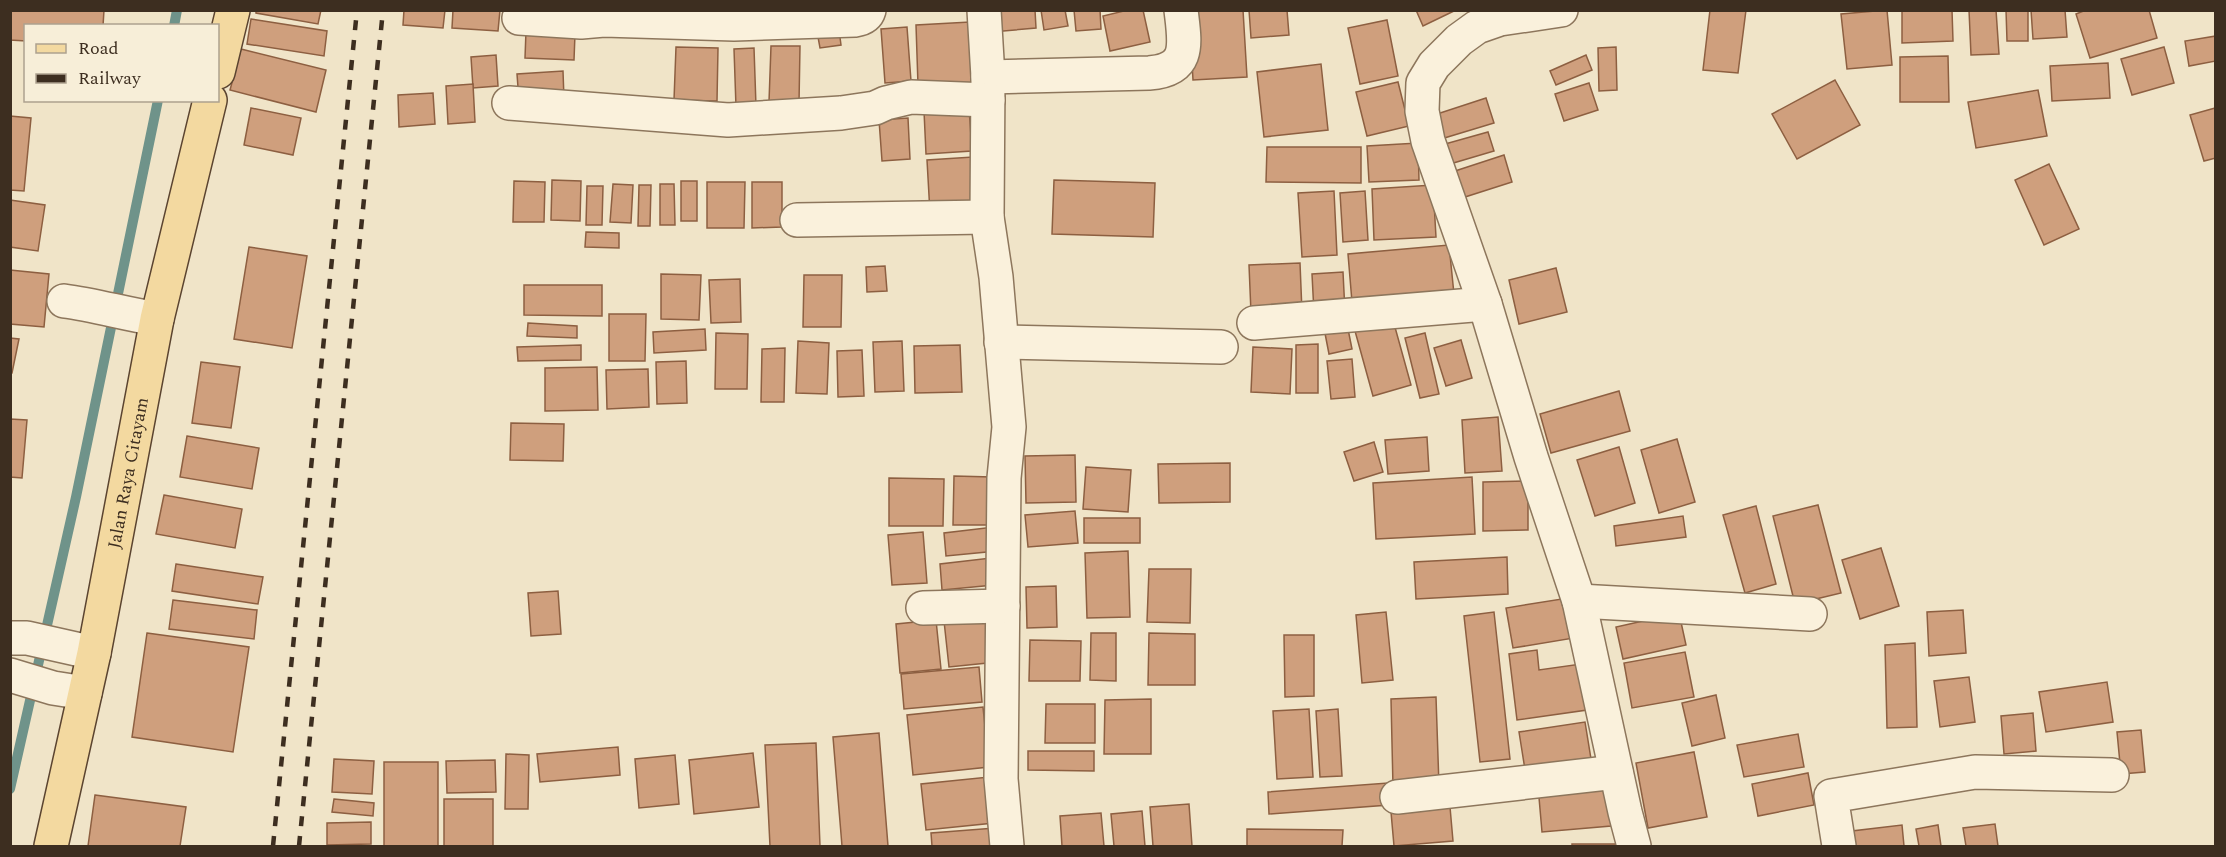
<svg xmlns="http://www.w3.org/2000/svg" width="2226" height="857" viewBox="0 0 2226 857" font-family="Spectral,serif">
	<rect width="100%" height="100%" fill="#f0e4c8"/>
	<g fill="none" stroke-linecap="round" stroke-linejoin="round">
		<g stroke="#6f938a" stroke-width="10">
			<polyline points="174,26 177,10"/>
			<polyline points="10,789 76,497 158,100"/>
		</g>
	</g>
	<g fill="#cf9f7d" stroke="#8d5f41" stroke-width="1.5">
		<polygon points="10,10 104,10 103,26 26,26 26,41 10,40"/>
		<polygon points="256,10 321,10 318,24 256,13"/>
		<polygon points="404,10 445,10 443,28 403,25"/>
		<polygon points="453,10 500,10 498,31 452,28"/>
		<polygon points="990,10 1035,10 1036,28 992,32"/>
		<polygon points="1041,10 1065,10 1068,26 1044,30"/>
		<polygon points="1074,10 1100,10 1101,29 1076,31"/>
		<polygon points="1128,10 1143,10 1150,42 1110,51 1103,16"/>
		<polygon points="1189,10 1243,10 1247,77 1193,80"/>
		<polygon points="1249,10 1287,10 1289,35 1251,38"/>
		<polygon points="1416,10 1456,10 1423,26"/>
		<polygon points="1710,10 1746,10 1738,73 1703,70"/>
		<polygon points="1887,10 1892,65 1847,69 1841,14"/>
		<polygon points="1902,10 1952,10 1953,41 1902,43"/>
		<polygon points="1969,10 1996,10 1999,54 1971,55"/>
		<polygon points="2006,10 2028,10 2028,41 2007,41"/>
		<polygon points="2031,10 2065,10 2067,37 2033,39"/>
		<polygon points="2086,10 2149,10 2157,38 2090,58 2076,14"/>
		<polygon points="251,19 327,31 324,56 247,44"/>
		<polygon points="1387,20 1398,76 1360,84 1348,28"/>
		<polygon points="838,22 841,45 820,48 816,26"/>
		<polygon points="970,22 973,83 918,85 916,25"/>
		<polygon points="907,27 911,81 885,83 881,29"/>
		<polygon points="526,31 575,34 574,60 525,58"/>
		<polygon points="2216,36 2216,61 2189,66 2185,41"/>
		<polygon points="771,46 800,46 799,103 769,102"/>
		<polygon points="676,47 718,48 717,101 674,100"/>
		<polygon points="1616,47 1617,90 1599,91 1598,48"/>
		<polygon points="2164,47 2174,83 2132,95 2121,59"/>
		<polygon points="754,48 756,106 736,107 734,49"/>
		<polygon points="241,49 326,70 316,112 230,90"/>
		<polygon points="496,55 498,86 473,88 471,57"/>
		<polygon points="1586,55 1592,70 1556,85 1550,71"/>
		<polygon points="1948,56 1949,102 1900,102 1900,57"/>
		<polygon points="2108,63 2110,98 2052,101 2050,66"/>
		<polygon points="1321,64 1328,130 1264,137 1257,72"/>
		<polygon points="563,71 564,99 519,101 517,74"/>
		<polygon points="1835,80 1860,125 1797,159 1772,114"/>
		<polygon points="1398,82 1409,126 1367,136 1356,92"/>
		<polygon points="1589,83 1598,110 1564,121 1555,94"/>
		<polygon points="473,84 475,122 448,124 446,86"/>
		<polygon points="2038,90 2047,136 1976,148 1968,102"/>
		<polygon points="433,93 435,124 399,127 398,95"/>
		<polygon points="1486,98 1494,123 1441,139 1434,115"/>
		<polygon points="251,108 301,118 293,155 244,145"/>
		<polygon points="969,108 972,151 926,154 924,111"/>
		<polygon points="2215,108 2216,158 2204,161 2190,115"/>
		<polygon points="10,116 31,118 24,191 10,190"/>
		<polygon points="908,118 910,159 882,161 879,120"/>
		<polygon points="1488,132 1494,151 1450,164 1445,144"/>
		<polygon points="1418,143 1419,180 1369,182 1367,146"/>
		<polygon points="1267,147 1361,147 1361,183 1266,182"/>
		<polygon points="1504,155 1512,182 1465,197 1455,171"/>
		<polygon points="973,157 977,210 930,213 927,160"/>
		<polygon points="2049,164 2079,229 2044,245 2015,180"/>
		<polygon points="552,180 581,181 580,221 551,220"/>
		<polygon points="1054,180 1155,183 1153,237 1052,234"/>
		<polygon points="514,181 545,182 544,222 513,222"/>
		<rect x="681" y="181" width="16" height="40"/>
		<polygon points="707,182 745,182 744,228 707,228"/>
		<polygon points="752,182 782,182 782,227 752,228"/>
		<polygon points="613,184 633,185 631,223 610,222"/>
		<polygon points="660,184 674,184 675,225 660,225"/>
		<polygon points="639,185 651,185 650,226 638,226"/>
		<polygon points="1433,185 1436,237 1374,240 1372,189"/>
		<polygon points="587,186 603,186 602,225 586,225"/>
		<polygon points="1334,191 1337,255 1302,257 1298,193"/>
		<polygon points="1365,191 1368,240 1343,242 1340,193"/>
		<polygon points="10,200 45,205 38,251 10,247"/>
		<polygon points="586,232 619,233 619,248 585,247"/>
		<polygon points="1449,245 1455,304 1353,314 1348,254"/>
		<polygon points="249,247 307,256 292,348 234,339"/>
		<polygon points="1300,263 1302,312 1251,313 1249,265"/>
		<polygon points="885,266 887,291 867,292 866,267"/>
		<polygon points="1556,268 1567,312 1519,324 1509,280"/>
		<polygon points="10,270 49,274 44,327 10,324"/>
		<polygon points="1343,272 1345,312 1314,313 1312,274"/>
		<polygon points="661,274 701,275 699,320 661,319"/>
		<polygon points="804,275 842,275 841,327 803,327"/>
		<polygon points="740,279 741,322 711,323 709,280"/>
		<polygon points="524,285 602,285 602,316 524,315"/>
		<polygon points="609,314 646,314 645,361 609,361"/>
		<polygon points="1346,319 1352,349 1329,354 1323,323"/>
		<polygon points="1393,320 1411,385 1373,396 1355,331"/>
		<polygon points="528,323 577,326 577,338 527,336"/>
		<polygon points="705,329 706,350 654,353 653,332"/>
		<polygon points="716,333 748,334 747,389 715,389"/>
		<polygon points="1425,333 1439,394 1420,398 1405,338"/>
		<polygon points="10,338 19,339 12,373 10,373"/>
		<polygon points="1461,340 1472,378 1446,386 1434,348"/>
		<polygon points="798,341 829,343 827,394 796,393"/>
		<polygon points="902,341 904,391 875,392 873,342"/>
		<polygon points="1318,344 1318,393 1296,393 1296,345"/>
		<polygon points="581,345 581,360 518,361 517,347"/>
		<polygon points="960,345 962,392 915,393 914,346"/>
		<polygon points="1253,347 1292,349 1290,394 1251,392"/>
		<polygon points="785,348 784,402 761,402 762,349"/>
		<polygon points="862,350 864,396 838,397 837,351"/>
		<polygon points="1352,359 1355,397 1331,399 1327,361"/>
		<polygon points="686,361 687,403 657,404 656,362"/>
		<polygon points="201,362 240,367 231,428 192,423"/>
		<polygon points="597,367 598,410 545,411 545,368"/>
		<polygon points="648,369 649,407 607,409 606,370"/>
		<polygon points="1619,391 1630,431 1551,453 1540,414"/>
		<polygon points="1498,417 1502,471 1465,473 1462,420"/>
		<polygon points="10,419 27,420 22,478 10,477"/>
		<polygon points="511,423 564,424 563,461 510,460"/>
		<polygon points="187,436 259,448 252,489 180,477"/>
		<polygon points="1427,437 1429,471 1388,474 1385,440"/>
		<polygon points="1677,439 1695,502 1659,513 1641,450"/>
		<polygon points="1374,442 1383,472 1354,481 1344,452"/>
		<polygon points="1619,447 1635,503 1595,516 1577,460"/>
		<polygon points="1075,455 1076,502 1026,503 1025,456"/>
		<polygon points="1230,463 1230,502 1159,503 1158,464"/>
		<polygon points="1086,467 1131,470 1128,512 1083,509"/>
		<polygon points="954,476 992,477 992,525 953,525"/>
		<polygon points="1472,477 1475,534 1376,539 1373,483"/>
		<polygon points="889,478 944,479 943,526 889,526"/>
		<polygon points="1528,481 1528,530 1483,531 1483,482"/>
		<polygon points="164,495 242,509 235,548 156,534"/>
		<polygon points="1818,505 1841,593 1795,604 1773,516"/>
		<polygon points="1756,506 1776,584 1745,593 1723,515"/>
		<polygon points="1075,511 1078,543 1028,547 1025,515"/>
		<polygon points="1683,516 1686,537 1616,546 1614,526"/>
		<rect x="1084" y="518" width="56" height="25"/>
		<polygon points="994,527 997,551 946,556 944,533"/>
		<polygon points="923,532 927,583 892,585 888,535"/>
		<polygon points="1881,548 1899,606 1860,619 1842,560"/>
		<polygon points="1128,551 1130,617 1087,618 1085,553"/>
		<polygon points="1507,557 1508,594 1416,599 1414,562"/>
		<polygon points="991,558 994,585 942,590 940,564"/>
		<polygon points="176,564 263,577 258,604 172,591"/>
		<polygon points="1149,569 1191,569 1190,623 1147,622"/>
		<polygon points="1056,586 1057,627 1027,628 1026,587"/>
		<polygon points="558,591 561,634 531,636 528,593"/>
		<polygon points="1568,598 1574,638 1513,648 1506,608"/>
		<polygon points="173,600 257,610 254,639 169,629"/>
		<polygon points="1963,610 1966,653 1929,656 1927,612"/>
		<polygon points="1386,612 1393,680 1362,683 1356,615"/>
		<polygon points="1494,612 1510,759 1480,762 1464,616"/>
		<polygon points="1679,613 1686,645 1623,659 1616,627"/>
		<polygon points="993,616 997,662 949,667 944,621"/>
		<polygon points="936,620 941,669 900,673 896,624"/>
		<polygon points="147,633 249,647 233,752 132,737"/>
		<polygon points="1091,633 1116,633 1116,681 1090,680"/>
		<polygon points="1149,633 1195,634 1195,685 1148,685"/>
		<polygon points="1284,635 1314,635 1314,696 1285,697"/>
		<polygon points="1030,640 1081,641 1080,681 1029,681"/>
		<polygon points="1915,643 1917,727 1887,728 1885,645"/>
		<polygon points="1537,650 1539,670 1581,664 1587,710 1517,720 1509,654"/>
		<polygon points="1685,652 1694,697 1632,708 1624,663"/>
		<polygon points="979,667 982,702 904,709 901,674"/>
		<polygon points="1969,677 1975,722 1940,727 1934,681"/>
		<polygon points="2107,682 2113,722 2046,732 2039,692"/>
		<polygon points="1716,695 1725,738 1692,746 1682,703"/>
		<polygon points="1436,697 1439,786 1393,787 1391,699"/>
		<polygon points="1151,699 1151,754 1104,754 1105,700"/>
		<polygon points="1046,704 1095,704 1095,743 1045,743"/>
		<polygon points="983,707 989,767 913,775 907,715"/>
		<polygon points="1309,709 1313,777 1277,779 1273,711"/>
		<polygon points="1338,709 1342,776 1320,777 1316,711"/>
		<polygon points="2033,713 2036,751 2004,754 2001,716"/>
		<polygon points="1585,722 1592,765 1526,776 1519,732"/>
		<polygon points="2141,730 2145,772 2121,774 2117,732"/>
		<polygon points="879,733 888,846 842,846 833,737"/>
		<polygon points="1798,734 1804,767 1744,777 1737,745"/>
		<polygon points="816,743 820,846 770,846 765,745"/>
		<polygon points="618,747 620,775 540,782 537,754"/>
		<polygon points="1028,751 1094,751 1094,771 1028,770"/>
		<polygon points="1694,752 1707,817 1648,828 1636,763"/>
		<polygon points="753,753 759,807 694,814 689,760"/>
		<polygon points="506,754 529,755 528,809 505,809"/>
		<polygon points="675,755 679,804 639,808 635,759"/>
		<polygon points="334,759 374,761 372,794 332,792"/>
		<polygon points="495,760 496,792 447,793 446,761"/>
		<rect x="384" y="762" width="54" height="84"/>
		<polygon points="1808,773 1814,805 1758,816 1752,784"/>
		<polygon points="989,777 994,823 926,830 921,784"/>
		<polygon points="1607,780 1611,826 1542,832 1538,786"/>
		<polygon points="1388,783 1389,805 1269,814 1268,792"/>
		<polygon points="95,795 186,807 180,846 88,846"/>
		<polygon points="334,799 374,803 373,816 332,812"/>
		<rect x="444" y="799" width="49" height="47"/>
		<polygon points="1189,804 1192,846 1153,846 1150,807"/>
		<polygon points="1450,807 1453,841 1394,846 1391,812"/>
		<polygon points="1142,811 1145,846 1114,846 1111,814"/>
		<polygon points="1101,813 1104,846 1062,846 1060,816"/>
		<polygon points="371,822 371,844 327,845 327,823"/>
		<polygon points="1995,824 1998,846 1966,846 1963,828"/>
		<polygon points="1902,825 1904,846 1853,846 1852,831"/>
		<polygon points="1938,825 1941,846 1919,846 1916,829"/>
		<polygon points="995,828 996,846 932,846 931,833"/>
		<polygon points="1247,829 1343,830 1342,846 1247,846"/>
		<rect x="1572" y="844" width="49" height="2"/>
	</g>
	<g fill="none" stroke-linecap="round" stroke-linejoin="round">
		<defs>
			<g id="street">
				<polyline points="984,10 988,77 987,217 996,277 1009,427 1004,478 1001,779 1007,846"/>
				<polyline points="1561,10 1500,19 1477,27 1459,40 1434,65 1423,83 1422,111 1428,141 1485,304 1531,457 1579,601 1625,812 1634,846"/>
				<path d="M519,18L581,22L604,20L734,24L855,20C861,19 867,17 869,10"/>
				<path d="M988,77L1149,73C1191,70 1185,44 1181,10"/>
				<polyline points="509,103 728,120 841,113 875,108 886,103 911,97 988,100"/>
				<polyline points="797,220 987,217"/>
				<path d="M64,301C95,305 125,314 157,319"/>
				<polyline points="1254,323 1485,304"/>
				<polyline points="1001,342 1221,347"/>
				<polyline points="1579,601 1810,614"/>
				<polyline points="923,608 1003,606"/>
				<polyline points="10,638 27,638 94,653"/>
				<polyline points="10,675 53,688 85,693"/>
				<polyline points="1397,797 1616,772"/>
				<polyline points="1839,846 1831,796 1975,772 2112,775"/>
			</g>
			<g id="primary">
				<polyline points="218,72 233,10"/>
				<path id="s1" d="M51,846L94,653L157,319L210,100"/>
			</g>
		</defs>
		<use href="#street" stroke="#8d765c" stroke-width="36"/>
		<use href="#primary" stroke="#5b4430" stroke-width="36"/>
		<use href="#street" stroke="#faf1dc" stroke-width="33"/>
		<use href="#primary" stroke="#f3d9a0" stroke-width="33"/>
		<g stroke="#3d2e20" stroke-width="4.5" stroke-dasharray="10 10" stroke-linecap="butt">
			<polyline points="273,846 357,10"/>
			<polyline points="299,846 383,10"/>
		</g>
	</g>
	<g text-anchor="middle" stroke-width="6" stroke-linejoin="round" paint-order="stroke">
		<g font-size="18" fill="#3d2e20" stroke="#f7eed8">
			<text dy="6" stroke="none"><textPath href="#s1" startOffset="381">Jalan Raya Citayam</textPath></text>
		</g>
	</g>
	<rect width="2226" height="857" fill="none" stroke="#3d2e20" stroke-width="24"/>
	<rect x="24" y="24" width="195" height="78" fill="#f7eed8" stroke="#ada18e" stroke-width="1.5"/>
	<rect x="36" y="44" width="30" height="9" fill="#f3d9a0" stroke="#ada18e" stroke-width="1.5"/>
	<text x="78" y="54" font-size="18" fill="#3d2e20">Road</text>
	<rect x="36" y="74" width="30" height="9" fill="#3d2e20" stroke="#ada18e" stroke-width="1.5"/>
	<text x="78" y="84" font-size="18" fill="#3d2e20">Railway</text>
</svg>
